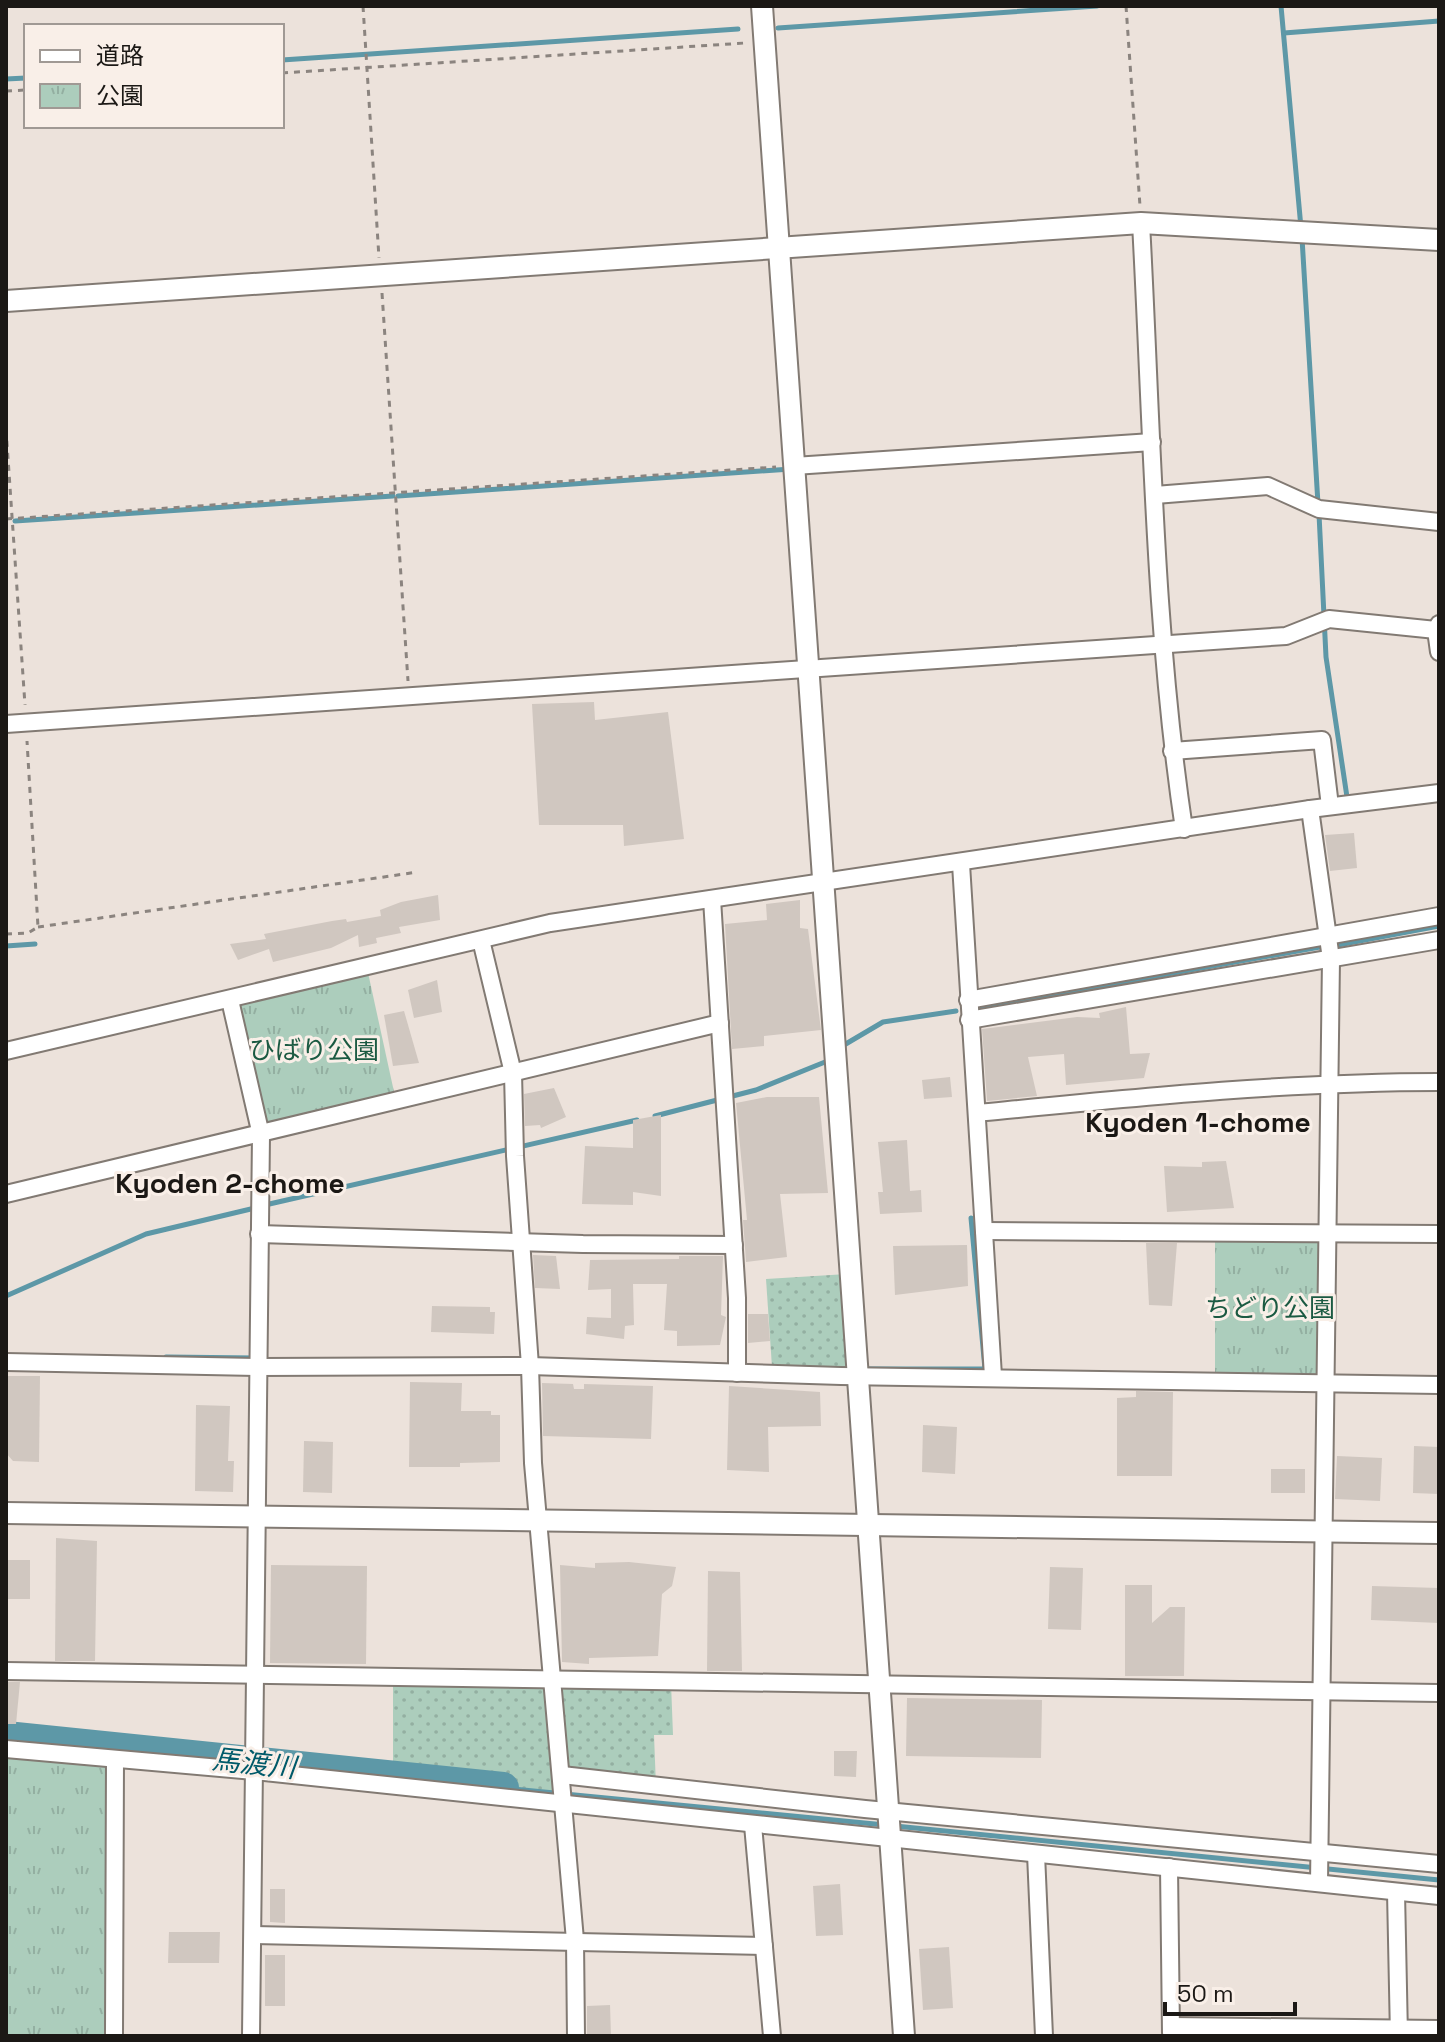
<svg xmlns="http://www.w3.org/2000/svg" width="1445" height="2042" viewBox="0 0 1445 2042" font-family="'Space Grotesk','Noto Sans JP',sans-serif">
	<defs>
		<pattern id="grass-dots" width="8" height="8" patternUnits="userSpaceOnUse" patternTransform="scale(2)"><rect width="8" height="8" fill="#accdbc"/><path d="M2 2h.1M6 6h.1" fill="none" stroke="#93afa1" stroke-width="1.8" stroke-linecap="round"/></pattern>
		<pattern id="park-tufts" width="24" height="20" patternUnits="userSpaceOnUse" patternTransform="scale(2)"><rect width="24" height="20" fill="#accdbc"/><path d="M3 7l-1-3M5 7V3M7 7l1-3M15 17l-1-3M17 17v-4M19 17l1-3" fill="none" stroke="#93afa1"/></pattern>
	</defs>
	<rect width="100%" height="100%" fill="#ece2db"/>
	<g fill="url(#grass-dots)">
		<polygon points="847,1274 854,1367 772,1367 766,1279"/>
		<polygon points="393,1680 671,1683 673,1735 654,1735 656,1786 564,1776 563,1794 393,1771"/>
	</g>
	<g fill="url(#park-tufts)">
		<polygon points="367,968 396,1101 261,1135 230,1000"/>
		<polygon points="1215,1240 1326,1241 1324,1376 1215,1376"/>
		<polygon points="6,1751 112,1762 111,2036 6,2036"/>
	</g>
	<g fill="none" stroke-linecap="round" stroke-linejoin="round">
		<g stroke="#5d98a7" stroke-width="5">
			<polyline points="1281,6 1301,228"/>
			<polyline points="778,28 1097,6"/>
			<polyline points="1284,33 1439,21"/>
			<polyline points="282,60 738,29"/>
			<polyline points="6,79 26,78"/>
			<polyline points="1302,238 1318,504"/>
			<polyline points="398,496 791,469"/>
			<polyline points="1319,514 1326,657 1347,797"/>
			<polyline points="15,521 393,496"/>
			<polyline points="1338,945 1439,926"/>
			<polyline points="6,946 35,944"/>
			<polyline points="976,1008 1320,947"/>
			<polyline points="844,1045 883,1022 956,1011"/>
			<polyline points="655,1116 756,1090 825,1062"/>
			<polyline points="265,1205 637,1120"/>
			<polyline points="6,1296 146,1234 255,1208"/>
			<polyline points="166,1357 256,1358"/>
			<polyline points="862,1369 985,1369 971,1218"/>
			<polyline points="503,1788 885,1825"/>
			<polyline points="895,1826 1439,1880"/>
		</g>
		<polyline stroke="#5d98a7" stroke-width="32" points="6,1737 503,1788"/>
	</g>
	<g fill="#d0c7c0">
		<polygon points="594,702 595,720 668,712 684,839 624,846 623,825 539,825 532,704"/>
		<polygon points="1354,833 1357,868 1330,871 1325,835"/>
		<polygon points="438,895 440,920 399,927 401,933 376,938 377,943 359,947 358,935 331,948 273,962 269,949 238,960 230,944 266,939 264,934 332,921 346,919 347,922 381,916 380,910 401,902"/>
		<polygon points="800,900 800,928 808,929 821,1030 764,1036 764,1046 732,1049 725,924 767,920 766,904"/>
		<polygon points="437,980 442,1012 414,1018 408,990"/>
		<polygon points="1126,1007 1130,1054 1150,1053 1144,1078 1066,1085 1064,1054 1028,1057 1037,1096 987,1101 982,1029 1077,1017 1100,1018 1099,1013"/>
		<polygon points="404,1011 419,1063 393,1066 384,1015"/>
		<polygon points="950,1077 952,1097 924,1099 922,1080"/>
		<polygon points="554,1088 566,1117 541,1128 540,1125 525,1126 524,1094"/>
		<polygon points="767,1097 819,1097 828,1193 780,1194 787,1257 746,1262 743,1220 747,1220 736,1103"/>
		<polygon points="661,1115 661,1196 633,1192 633,1205 582,1204 585,1146 633,1148 633,1120"/>
		<polygon points="907,1140 910,1191 921,1190 922,1212 880,1214 878,1192 883,1192 878,1142"/>
		<polygon points="1226,1161 1234,1208 1167,1212 1164,1166 1202,1167 1202,1162"/>
		<polygon points="1146,1243 1177,1243 1172,1306 1149,1305"/>
		<polygon points="967,1245 968,1286 895,1295 893,1246"/>
		<polygon points="533,1255 556,1256 560,1289 535,1288"/>
		<polygon points="679,1256 723,1256 721,1315 726,1317 720,1345 677,1346 677,1331 664,1330 667,1284 633,1284 634,1325 625,1326 624,1339 586,1334 587,1317 611,1318 611,1289 588,1290 590,1260 679,1259"/>
		<polygon points="432,1306 490,1307 490,1312 495,1312 494,1334 431,1332"/>
		<polygon points="748,1314 768,1314 770,1341 748,1343"/>
		<polygon points="6,1376 40,1376 39,1462 13,1461 6,1453"/>
		<polygon points="410,1382 462,1383 461,1411 491,1411 491,1415 500,1415 500,1462 460,1463 460,1467 409,1467"/>
		<polygon points="542,1383 573,1384 574,1389 584,1389 584,1384 653,1386 651,1439 543,1436"/>
		<polygon points="729,1386 820,1392 821,1426 768,1427 769,1472 727,1470"/>
		<polygon points="1136,1391 1173,1392 1172,1476 1117,1476 1117,1398 1136,1397"/>
		<polygon points="196,1405 230,1406 228,1461 234,1461 233,1492 195,1491"/>
		<polygon points="923,1425 957,1427 955,1474 922,1472"/>
		<polygon points="304,1441 333,1442 332,1493 303,1492"/>
		<polygon points="1414,1446 1439,1447 1439,1494 1413,1493"/>
		<polygon points="1337,1456 1382,1458 1380,1501 1335,1499"/>
		<rect x="1271" y="1469" width="34" height="24"/>
		<polygon points="56,1538 97,1541 95,1661 55,1661"/>
		<rect x="6" y="1560" width="24" height="39"/>
		<polygon points="629,1562 676,1567 672,1586 662,1594 658,1656 589,1658 589,1664 562,1662 560,1565 595,1568 595,1563"/>
		<polygon points="271,1565 367,1566 366,1664 270,1663"/>
		<polygon points="1050,1567 1083,1568 1081,1630 1048,1629"/>
		<polygon points="708,1571 740,1572 742,1671 707,1671"/>
		<polygon points="1125,1585 1152,1585 1152,1623 1170,1607 1185,1607 1184,1676 1125,1676"/>
		<polygon points="1372,1586 1439,1588 1439,1623 1371,1620"/>
		<polygon points="6,1682 20,1682 16,1724 6,1724"/>
		<polygon points="907,1698 1042,1700 1041,1758 906,1756"/>
		<polygon points="834,1751 857,1751 856,1777 834,1776"/>
		<polygon points="840,1884 843,1935 816,1936 813,1886"/>
		<polygon points="270,1889 285,1889 285,1923 270,1922"/>
		<polygon points="169,1932 220,1932 219,1963 168,1963"/>
		<polygon points="949,1947 953,2008 923,2010 919,1949"/>
		<rect x="265" y="1955" width="20" height="51"/>
		<polygon points="610,2005 611,2036 587,2036 587,2006"/>
	</g>
	<g fill="none" stroke-linecap="round" stroke-linejoin="round">
		<defs>
			<g id="minor">
				<path d="M1141,223C1152,425 1154,629 1184,829"/>
				<polyline points="794,466 1152,442"/>
				<polyline points="1155,495 1268,486 1319,509 1439,522"/>
				<polyline points="1439,624 1436,630 1439,652"/>
				<polyline points="6,724 1286,636 1329,619 1436,630"/>
				<polyline points="1172,751 1322,740 1330,806"/>
				<polyline points="1310,809 1331,959 1319,1883"/>
				<polyline points="961,864 993,1376"/>
				<polyline points="712,899 737,1298 737,1373"/>
				<polyline points="481,940 513,1073 515,1156 530,1366 533,1463 575,1940 576,2036"/>
				<polyline points="230,1000 261,1135 251,2036"/>
				<polyline points="968,1000 1439,916"/>
				<polyline points="969,1020 1439,940"/>
				<polyline points="6,1051 550,923 1310,809 1439,793"/>
				<path d="M977,1113C1131,1098 1284,1082 1439,1082"/>
				<polyline points="6,1194 720,1023"/>
				<polyline points="984,1231 1439,1234"/>
				<polyline points="259,1234 583,1244 734,1245"/>
				<polyline points="6,1362 258,1367 530,1366 841,1376 1439,1385"/>
				<polyline points="6,1671 1439,1693"/>
				<polyline points="6,1749 254,1771 1439,1896"/>
				<polyline points="562,1775 865,1809 1439,1864"/>
				<polyline points="753,1825 772,2036"/>
				<polyline points="1036,1854 1044,2036"/>
				<polyline points="1169,1867 1171,2033"/>
				<polyline points="1396,1892 1399,2036"/>
				<polyline points="254,1935 764,1946"/>
				<polyline points="1171,2026 1439,2029"/>
				<polyline points="114,2036 115,1759"/>
			</g>
			<g id="tertiary">
				<polyline points="762,6 904,2036"/>
				<polyline points="6,301 1141,223 1439,240"/>
				<polyline points="6,1513 1439,1533"/>
			</g>
		</defs>
		<use href="#minor" stroke="#827a73" stroke-width="20"/>
		<use href="#tertiary" stroke="#827a73" stroke-width="24"/>
		<g stroke="#8b847f" stroke-width="3" stroke-dasharray="6 6" stroke-linecap="butt">
			<polyline points="363,6 379,258"/>
			<polyline points="1126,6 1140,206"/>
			<polyline points="282,73 745,43"/>
			<polyline points="6,91 26,90"/>
			<polyline points="382,293 408,681"/>
			<polyline points="6,429 25,705"/>
			<polyline points="6,519 776,467"/>
			<polyline points="38,927 418,872"/>
			<polyline points="6,934 28,933 38,927 27,741"/>
		</g>
		<use href="#minor" stroke="#fff" stroke-width="16"/>
		<use href="#tertiary" stroke="#fff" stroke-width="20"/>
	</g>
	<g text-anchor="middle" stroke-width="6" stroke-linejoin="round" paint-order="stroke">
		<g font-size="26" fill="#1b5a42" stroke="#f9efe8">
			<text x="314" y="1059">ひばり公園</text>
			<text x="1270" y="1317">ちどり公園</text>
		</g>
		<g font-size="28" font-weight="bold" fill="#1b1815" stroke="#f9efe8">
			<text x="1198" y="1132">Kyoden 1-chome</text>
			<text x="230" y="1193">Kyoden 2-chome</text>
		</g>
		<g font-size="28" font-style="italic" fill="#005a6a" stroke="#f9efe8">
			<text transform="translate(254 1763) rotate(6)" y="10">馬渡川</text>
		</g>
	</g>
	<rect width="1445" height="2042" fill="none" stroke="#1b1815" stroke-width="16"/>
	<rect x="24" y="24" width="260" height="104" fill="#f9efe8" stroke="#a09994" stroke-width="2"/>
	<rect x="40" y="50" width="40" height="12" fill="#ffffff" stroke="#a09994" stroke-width="2"/>
	<text x="96" y="64" font-size="24" fill="#1b1815">道路</text>
	<rect x="40" y="84" width="40" height="24" fill="url(#park-tufts)" stroke="#a09994" stroke-width="2"/>
	<text x="96" y="104" font-size="24" fill="#1b1815">公園</text>
	<path d="M1165 2002v12h130v-12" fill="none" stroke="#1b1815" stroke-width="4"/>
	<text x="1177" y="2002" font-size="24" fill="#1b1815" stroke="#f9efe8" stroke-width="6" paint-order="stroke">50 m</text>
</svg>
